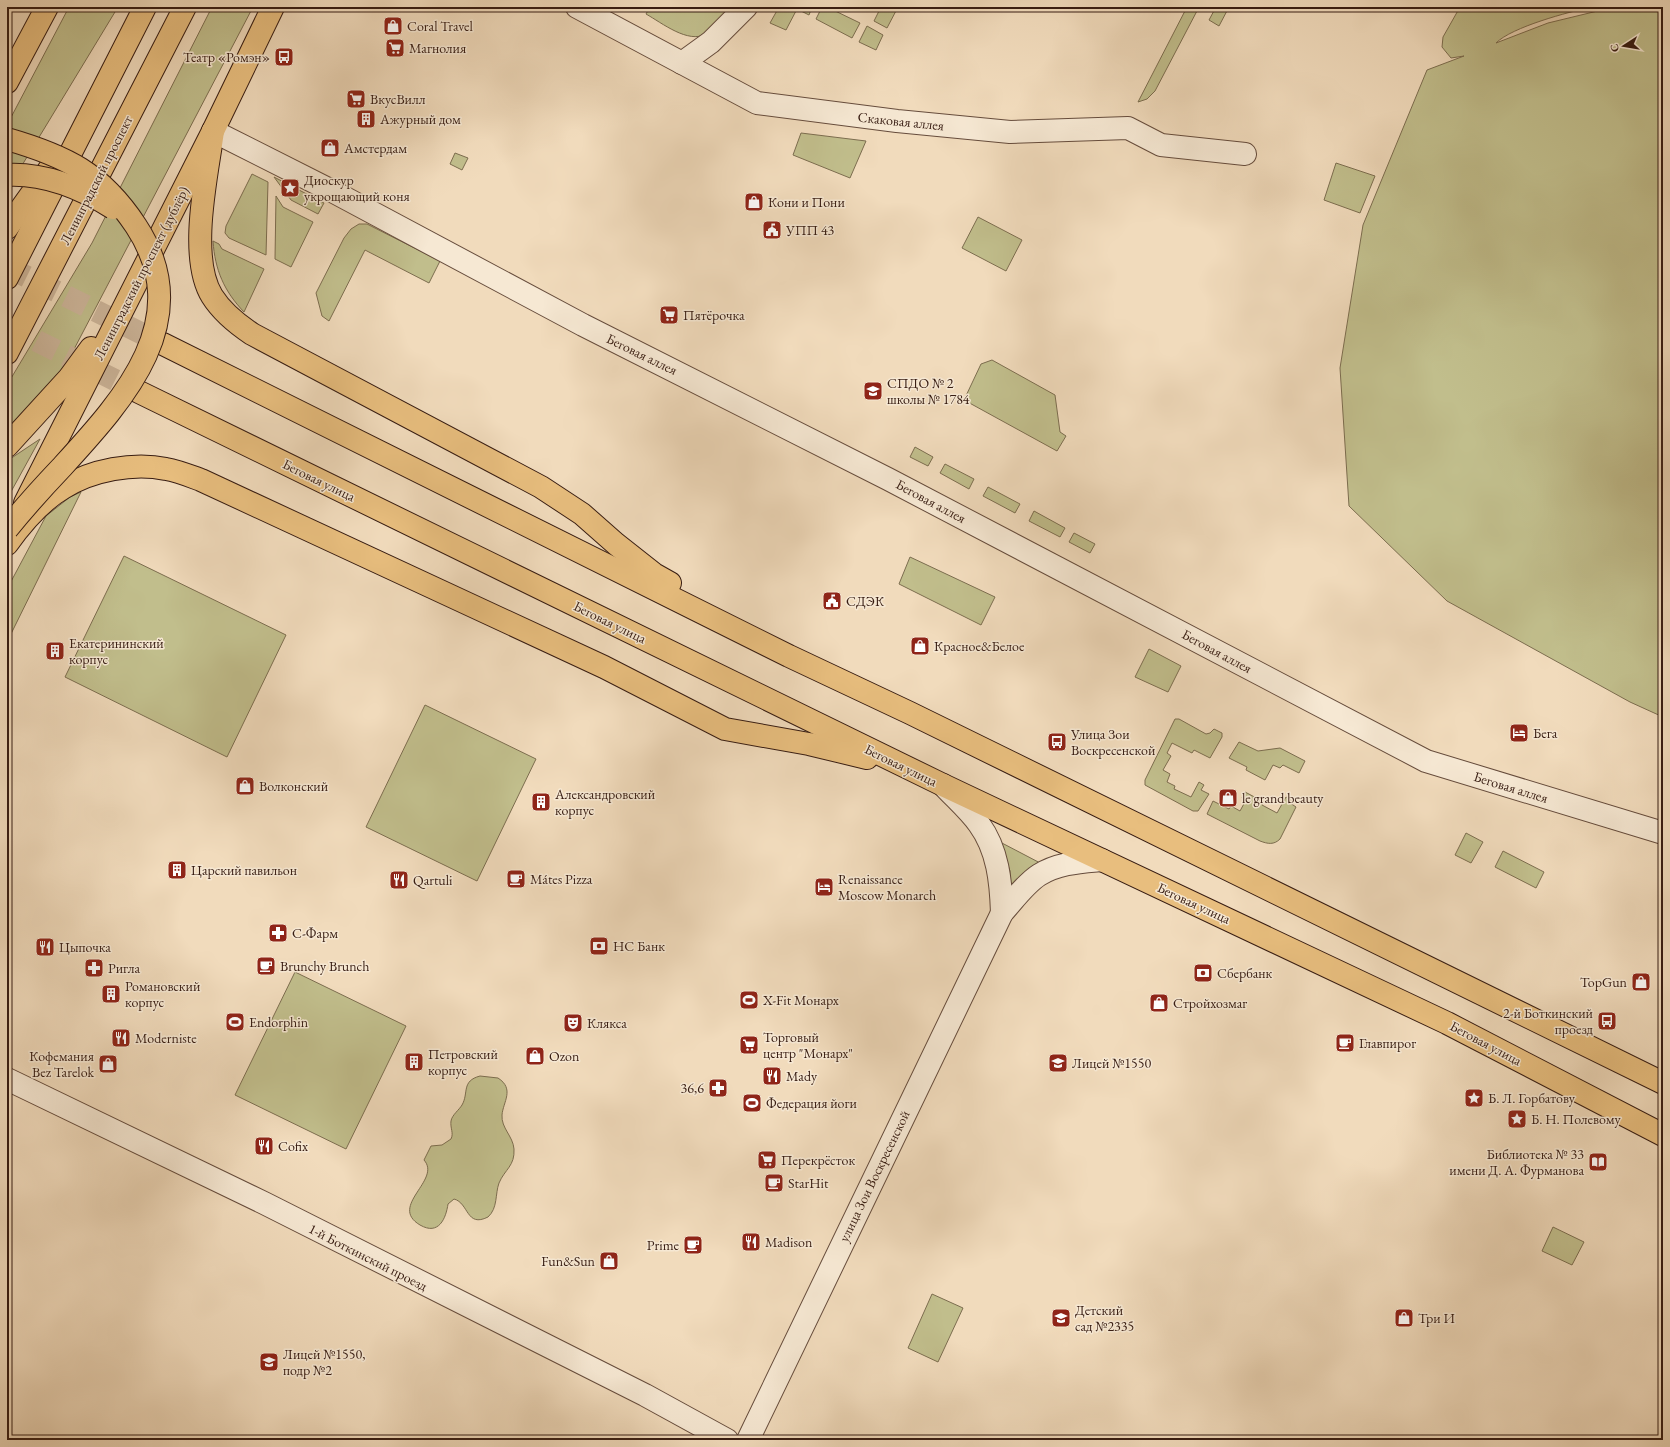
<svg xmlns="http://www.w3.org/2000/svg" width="1670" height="1447" viewBox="0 0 1670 1447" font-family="'EB Garamond',serif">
	<rect width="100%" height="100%" fill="#f1dbbc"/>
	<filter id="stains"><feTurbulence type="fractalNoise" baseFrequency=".005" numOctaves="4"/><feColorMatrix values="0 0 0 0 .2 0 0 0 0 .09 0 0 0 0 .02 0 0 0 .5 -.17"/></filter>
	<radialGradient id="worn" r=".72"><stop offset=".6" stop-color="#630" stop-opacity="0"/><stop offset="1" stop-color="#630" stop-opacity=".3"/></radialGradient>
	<g fill="#c1be8c" stroke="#7c6d4f">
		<polygon points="69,7 118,7 7,190 7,125"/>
		<polygon points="212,7 253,7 60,376 7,432 7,385 92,243"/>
		<path d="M650,7H733C725,15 716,28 706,34C688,44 662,23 646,14Z"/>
		<polygon points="779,7 812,7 809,15 797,9 786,30 770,23"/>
		<polygon points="822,7 827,7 860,23 852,38 816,19"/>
		<polygon points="881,7 898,7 887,28 874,21"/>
		<polygon points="1187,7 1198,9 1155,91 1147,99 1138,102"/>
		<polygon points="1216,7 1229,7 1219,26 1209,20"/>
		<path d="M1460,7H1592C1568,12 1512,27 1496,43L1548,23L1614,7H1663V717L1630,702L1447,601L1349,506L1340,368L1363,225L1427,70L1464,56L1451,58L1442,47L1443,37Z"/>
		<polygon points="867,26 883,35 876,50 859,42"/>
		<polygon points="801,133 866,141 850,178 793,155"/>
		<polygon points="455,153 468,158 462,170 450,164"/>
		<polygon points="1336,163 1375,176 1360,213 1324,200"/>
		<polygon points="252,174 268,182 266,255 229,238 225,233 226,226"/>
		<polygon points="274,177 324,203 318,214 291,200"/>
		<polygon points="276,196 283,207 313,222 291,267 275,259"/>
		<polygon points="978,217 1022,240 1006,271 962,248"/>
		<polygon points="359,224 367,224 440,261 429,283 365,250 329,321 322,316 316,293 344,238 351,229"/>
		<path d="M213,241L219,244L222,249L264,269L244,312C224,291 215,270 213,241Z"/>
		<polygon points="992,360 1055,395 1060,432 1066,436 1057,451 964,400 981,364"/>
		<polygon points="40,439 7,499 7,461"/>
		<polygon points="915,447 933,457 928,466 910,457"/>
		<polygon points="945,464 974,479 969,489 940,473"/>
		<polygon points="988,487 1020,504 1015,513 983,496"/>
		<polygon points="81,492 7,642 7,589 46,516 70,497"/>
		<polygon points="1034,511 1065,528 1060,537 1029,521"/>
		<polygon points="1074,533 1095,544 1090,553 1069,542"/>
		<polygon points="124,556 286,635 227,757 65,677"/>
		<polygon points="910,557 995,597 981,625 899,584"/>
		<polygon points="1149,649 1181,666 1168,692 1135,677"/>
		<polygon points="425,705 536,759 477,881 366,827"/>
		<polygon points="1175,719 1179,719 1206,734 1210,733 1214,729 1222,733 1222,737 1210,758 1194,750 1192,753 1172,743 1167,753 1171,756 1163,770 1170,774 1167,782 1175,786 1174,789 1191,797 1199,782 1204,785 1201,790 1209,794 1198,811 1193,811 1145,785 1145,780"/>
		<polygon points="1239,742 1258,751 1280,748 1305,761 1299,773 1283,765 1280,768 1273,765 1265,780 1246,770 1247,767 1229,758"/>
		<path d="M1245,792L1264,802L1262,805L1277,813L1286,797L1291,800L1290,803L1296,807L1280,839C1274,845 1268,844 1260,841L1207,814L1213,801L1229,809L1231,806L1240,811L1246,800L1242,798Z"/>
		<polygon points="1466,833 1483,842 1471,863 1455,855"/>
		<polygon points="1000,842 1044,865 1009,896 1010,871"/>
		<polygon points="1503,851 1544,872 1536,888 1495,867"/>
		<polygon points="295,972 406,1026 346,1149 235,1095"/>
		<path d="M480,1076L498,1078C515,1089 503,1102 502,1115C501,1128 513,1136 514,1149C515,1166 505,1169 499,1183C495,1194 498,1208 488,1217C466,1228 469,1203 454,1199L448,1204C446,1218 439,1236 420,1225C388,1206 442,1180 424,1160L431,1146L442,1145L451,1139C454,1133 450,1128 451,1121C452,1115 459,1110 462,1105C469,1093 461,1081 480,1076Z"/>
		<polygon points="1553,1227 1584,1242 1572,1265 1542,1251"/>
		<polygon points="932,1294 963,1308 938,1362 908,1348"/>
	</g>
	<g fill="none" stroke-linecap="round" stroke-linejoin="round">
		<g stroke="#ccb59a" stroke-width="22" stroke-dasharray="22 11" stroke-linecap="butt">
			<polyline points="7,267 163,344"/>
			<polyline points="7,326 139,392"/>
		</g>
		<defs>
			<g id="minor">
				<polyline points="577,7 757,103 897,121 1010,132 1128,128 1161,145 1245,154"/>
				<polyline points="682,63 711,42 746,7"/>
				<polyline points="213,131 334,192 583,325 888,479 1426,761 1663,833"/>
				<path d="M943,785C955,798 969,810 979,824C998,850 1001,882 1002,913"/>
				<polyline points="7,1079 264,1203 645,1395 727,1440"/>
				<path d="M748,1440L1002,913C1013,901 1025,884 1039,875C1058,863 1080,862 1102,860"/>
			</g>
			<g id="major">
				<polyline points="7,82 47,7"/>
				<path d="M213,131C207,175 188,257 212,296C222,312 237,324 252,334L541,487L582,514L616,544L654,574L670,583"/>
				<polyline points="7,228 53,164"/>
				<polyline points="7,278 145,7"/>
				<polyline points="163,344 789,656 910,713 1663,1083"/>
				<polyline points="7,353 185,7"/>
				<polyline points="139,392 943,785 1447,1023 1663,1135"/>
				<polyline points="7,446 69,378 91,348"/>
				<polyline points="25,503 213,131 273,7"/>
				<path d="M7,544C22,523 41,501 63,488C91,470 134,462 166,469C178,471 190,476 201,480L604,667L725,729L809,744L867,758"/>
			</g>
		</defs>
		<use href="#minor" stroke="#664c3c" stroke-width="24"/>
		<use href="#major" stroke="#371c12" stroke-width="24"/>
		<use href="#minor" stroke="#f6e8d3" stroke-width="22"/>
		<use href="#major" stroke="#e8be7e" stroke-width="22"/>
		<defs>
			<g id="major-bridge">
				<path d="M7,139C66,156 101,173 136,226C198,320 123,400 61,468C42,488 24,508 7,529"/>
				<path d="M7,175C46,173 81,188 113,208"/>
			</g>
		</defs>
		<use href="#major-bridge" stroke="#371c12" stroke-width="24" stroke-linecap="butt"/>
		<use href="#major-bridge" stroke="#e8be7e" stroke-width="22"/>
	</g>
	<defs>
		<symbol id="shop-square" viewBox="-11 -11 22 22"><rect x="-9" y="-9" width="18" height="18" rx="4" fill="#8f2418" stroke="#f6e8d3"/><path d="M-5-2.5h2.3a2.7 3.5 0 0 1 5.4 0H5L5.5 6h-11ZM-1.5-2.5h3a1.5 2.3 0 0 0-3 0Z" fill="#fff"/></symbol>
		<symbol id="supermarket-square" viewBox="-11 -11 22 22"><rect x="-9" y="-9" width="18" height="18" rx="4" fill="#8f2418" stroke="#f6e8d3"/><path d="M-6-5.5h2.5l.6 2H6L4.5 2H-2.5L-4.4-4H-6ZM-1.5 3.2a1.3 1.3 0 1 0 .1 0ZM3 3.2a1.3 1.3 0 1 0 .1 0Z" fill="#fff"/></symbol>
		<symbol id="bus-square" viewBox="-11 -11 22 22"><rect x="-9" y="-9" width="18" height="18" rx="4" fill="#8f2418" stroke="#f6e8d3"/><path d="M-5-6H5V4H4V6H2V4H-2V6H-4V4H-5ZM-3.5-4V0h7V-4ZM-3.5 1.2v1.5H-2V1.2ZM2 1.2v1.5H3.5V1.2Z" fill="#fff"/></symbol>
		<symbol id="building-square" viewBox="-11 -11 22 22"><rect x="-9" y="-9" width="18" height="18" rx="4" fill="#8f2418" stroke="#f6e8d3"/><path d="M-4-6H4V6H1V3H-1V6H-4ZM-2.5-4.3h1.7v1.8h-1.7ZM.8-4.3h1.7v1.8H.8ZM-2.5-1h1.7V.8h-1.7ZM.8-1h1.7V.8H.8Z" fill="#fff"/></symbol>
		<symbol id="sight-square" viewBox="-11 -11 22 22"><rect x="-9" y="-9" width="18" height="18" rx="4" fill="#8f2418" stroke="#f6e8d3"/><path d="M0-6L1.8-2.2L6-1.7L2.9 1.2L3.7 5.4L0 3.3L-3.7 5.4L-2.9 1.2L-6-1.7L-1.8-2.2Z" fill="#fff"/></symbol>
		<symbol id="civic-square" viewBox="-11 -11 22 22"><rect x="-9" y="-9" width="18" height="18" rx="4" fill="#8f2418" stroke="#f6e8d3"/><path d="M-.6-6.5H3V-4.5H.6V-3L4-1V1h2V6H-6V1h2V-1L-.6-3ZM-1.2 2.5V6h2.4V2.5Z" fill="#fff"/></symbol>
		<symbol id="school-square" viewBox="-11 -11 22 22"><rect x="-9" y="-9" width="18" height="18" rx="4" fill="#8f2418" stroke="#f6e8d3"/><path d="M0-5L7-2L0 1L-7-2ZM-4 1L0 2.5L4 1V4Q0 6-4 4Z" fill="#fff"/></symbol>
		<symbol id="hotel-square" viewBox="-11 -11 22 22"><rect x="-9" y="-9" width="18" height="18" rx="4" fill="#8f2418" stroke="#f6e8d3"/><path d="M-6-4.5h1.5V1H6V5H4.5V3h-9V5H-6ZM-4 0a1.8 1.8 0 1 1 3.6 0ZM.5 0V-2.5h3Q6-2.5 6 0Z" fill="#fff"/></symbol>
		<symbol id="cafe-square" viewBox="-11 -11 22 22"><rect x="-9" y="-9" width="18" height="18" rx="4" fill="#8f2418" stroke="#f6e8d3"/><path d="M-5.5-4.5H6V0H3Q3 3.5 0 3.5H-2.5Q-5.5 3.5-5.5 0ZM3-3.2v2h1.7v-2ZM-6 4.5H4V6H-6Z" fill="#fff"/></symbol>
		<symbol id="restaurant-square" viewBox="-11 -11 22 22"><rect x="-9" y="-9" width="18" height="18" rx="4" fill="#8f2418" stroke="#f6e8d3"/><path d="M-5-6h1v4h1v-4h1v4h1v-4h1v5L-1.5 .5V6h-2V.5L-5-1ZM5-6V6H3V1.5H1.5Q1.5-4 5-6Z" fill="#fff"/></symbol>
		<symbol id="pharmacy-square" viewBox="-11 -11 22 22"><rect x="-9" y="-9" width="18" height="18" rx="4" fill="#8f2418" stroke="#f6e8d3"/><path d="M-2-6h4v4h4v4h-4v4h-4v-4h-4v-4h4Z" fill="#fff"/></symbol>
		<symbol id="bank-square" viewBox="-11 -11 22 22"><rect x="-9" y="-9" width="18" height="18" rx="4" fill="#8f2418" stroke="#f6e8d3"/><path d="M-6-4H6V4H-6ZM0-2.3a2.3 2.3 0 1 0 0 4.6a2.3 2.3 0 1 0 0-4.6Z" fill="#fff"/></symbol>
		<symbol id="stadium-square" viewBox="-11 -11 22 22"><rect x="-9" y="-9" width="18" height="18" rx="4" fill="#8f2418" stroke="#f6e8d3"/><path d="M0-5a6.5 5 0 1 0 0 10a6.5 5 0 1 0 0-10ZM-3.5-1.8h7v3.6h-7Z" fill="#fff"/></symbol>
		<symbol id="theatre-square" viewBox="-11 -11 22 22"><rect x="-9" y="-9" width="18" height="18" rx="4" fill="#8f2418" stroke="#f6e8d3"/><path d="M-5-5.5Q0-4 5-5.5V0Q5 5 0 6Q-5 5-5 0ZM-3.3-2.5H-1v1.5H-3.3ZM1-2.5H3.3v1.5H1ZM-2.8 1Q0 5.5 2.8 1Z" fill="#fff"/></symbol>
		<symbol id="library-square" viewBox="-11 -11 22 22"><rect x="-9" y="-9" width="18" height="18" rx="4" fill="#8f2418" stroke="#f6e8d3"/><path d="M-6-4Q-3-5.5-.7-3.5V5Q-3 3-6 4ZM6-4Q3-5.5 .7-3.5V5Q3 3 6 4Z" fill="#fff"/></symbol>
	</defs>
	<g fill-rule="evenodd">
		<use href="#shop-square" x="382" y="15" width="22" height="22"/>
		<use href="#supermarket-square" x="384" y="37" width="22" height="22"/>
		<use href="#bus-square" x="273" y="46" width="22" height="22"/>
		<use href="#supermarket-square" x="345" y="88" width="22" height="22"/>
		<use href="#building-square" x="355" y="108" width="22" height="22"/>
		<use href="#shop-square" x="319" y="137" width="22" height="22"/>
		<use href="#sight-square" x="279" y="177" width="22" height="22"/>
		<use href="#shop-square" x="743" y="191" width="22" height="22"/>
		<use href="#civic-square" x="761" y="219" width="22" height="22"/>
		<use href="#supermarket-square" x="658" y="304" width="22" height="22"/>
		<use href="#school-square" x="862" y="380" width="22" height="22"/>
		<use href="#civic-square" x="821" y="590" width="22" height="22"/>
		<use href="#shop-square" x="909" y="635" width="22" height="22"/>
		<use href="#building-square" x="44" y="640" width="22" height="22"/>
		<use href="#hotel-square" x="1508" y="722" width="22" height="22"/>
		<use href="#bus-square" x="1046" y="731" width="22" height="22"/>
		<use href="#shop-square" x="234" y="775" width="22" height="22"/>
		<use href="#shop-square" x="1217" y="787" width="22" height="22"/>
		<use href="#building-square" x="530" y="791" width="22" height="22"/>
		<use href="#building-square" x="166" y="859" width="22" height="22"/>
		<use href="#cafe-square" x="505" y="868" width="22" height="22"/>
		<use href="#restaurant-square" x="388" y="869" width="22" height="22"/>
		<use href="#hotel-square" x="813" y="876" width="22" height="22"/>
		<use href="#pharmacy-square" x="267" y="922" width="22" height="22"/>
		<use href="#bank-square" x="588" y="935" width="22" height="22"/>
		<use href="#restaurant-square" x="34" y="936" width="22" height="22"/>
		<use href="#cafe-square" x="255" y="955" width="22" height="22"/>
		<use href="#pharmacy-square" x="83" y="957" width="22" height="22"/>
		<use href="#bank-square" x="1192" y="962" width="22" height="22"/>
		<use href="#shop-square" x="1630" y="971" width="22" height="22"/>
		<use href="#building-square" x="100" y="983" width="22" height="22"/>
		<use href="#stadium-square" x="738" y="989" width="22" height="22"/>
		<use href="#shop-square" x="1148" y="992" width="22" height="22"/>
		<use href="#bus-square" x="1596" y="1010" width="22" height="22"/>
		<use href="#stadium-square" x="224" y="1011" width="22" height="22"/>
		<use href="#theatre-square" x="562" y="1012" width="22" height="22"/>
		<use href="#restaurant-square" x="110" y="1027" width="22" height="22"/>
		<use href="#cafe-square" x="1334" y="1032" width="22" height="22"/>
		<use href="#supermarket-square" x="738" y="1034" width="22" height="22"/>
		<use href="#shop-square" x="524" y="1045" width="22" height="22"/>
		<use href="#building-square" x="403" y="1051" width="22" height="22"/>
		<use href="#school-square" x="1047" y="1052" width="22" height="22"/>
		<use href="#shop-square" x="97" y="1053" width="22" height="22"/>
		<use href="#restaurant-square" x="761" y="1065" width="22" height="22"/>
		<use href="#pharmacy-square" x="707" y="1077" width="22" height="22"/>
		<use href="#sight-square" x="1463" y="1087" width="22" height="22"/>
		<use href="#stadium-square" x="741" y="1092" width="22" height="22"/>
		<use href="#sight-square" x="1506" y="1108" width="22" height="22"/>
		<use href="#restaurant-square" x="253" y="1135" width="22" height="22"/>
		<use href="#supermarket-square" x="756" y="1149" width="22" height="22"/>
		<use href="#library-square" x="1587" y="1151" width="22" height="22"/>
		<use href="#cafe-square" x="763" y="1172" width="22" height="22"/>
		<use href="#restaurant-square" x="740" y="1231" width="22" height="22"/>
		<use href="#cafe-square" x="682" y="1234" width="22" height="22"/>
		<use href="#shop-square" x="598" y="1250" width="22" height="22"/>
		<use href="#school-square" x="1050" y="1307" width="22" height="22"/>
		<use href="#shop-square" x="1393" y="1307" width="22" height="22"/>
		<use href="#school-square" x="258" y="1351" width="22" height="22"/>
	</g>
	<g text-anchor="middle" stroke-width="3" stroke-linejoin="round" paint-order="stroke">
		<g font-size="14" fill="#371c12" stroke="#f6e8d3" text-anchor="start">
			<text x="407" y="31">Coral Travel</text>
			<text x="409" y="53">Магнолия</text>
			<text x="270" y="62" text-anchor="end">Театр «Ромэн»</text>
			<text x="370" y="104">ВкусВилл</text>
			<text x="380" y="124">Ажурный дом</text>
			<text x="344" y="153">Амстердам</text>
			<text x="304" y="185">Диоскур<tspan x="304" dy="16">укрощающий коня</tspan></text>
			<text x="768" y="207">Кони и Пони</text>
			<text x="786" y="235">УПП 43</text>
			<text x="683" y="320">Пятёрочка</text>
			<text x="887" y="388">СПДО № 2<tspan x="887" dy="16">школы № 1784</tspan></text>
			<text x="846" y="606">СДЭК</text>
			<text x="69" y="648">Екатерининский<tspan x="69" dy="16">корпус</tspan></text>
			<text x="934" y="651">Красное&amp;Белое</text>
			<text x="1533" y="738">Бега</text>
			<text x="1071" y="739">Улица Зои<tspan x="1071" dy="16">Воскресенской</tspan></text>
			<text x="259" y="791">Волконский</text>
			<text x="555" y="799">Александровский<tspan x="555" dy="16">корпус</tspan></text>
			<text x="1242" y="803">le grand beauty</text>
			<text x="191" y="875">Царский павильон</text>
			<text x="530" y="884">Mátes Pizza</text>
			<text x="838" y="884">Renaissance<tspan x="838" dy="16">Moscow Monarch</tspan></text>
			<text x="413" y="885">Qartuli</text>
			<text x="292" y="938">С-Фарм</text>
			<text x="613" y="951">НС Банк</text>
			<text x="59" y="952">Цыпочка</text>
			<text x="280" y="971">Brunchy Brunch</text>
			<text x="108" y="973">Ригла</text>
			<text x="1217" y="978">Сбербанк</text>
			<text x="1627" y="987" text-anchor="end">TopGun</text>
			<text x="125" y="991">Романовский<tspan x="125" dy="16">корпус</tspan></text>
			<text x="763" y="1005">X-Fit Монарх</text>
			<text x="1173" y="1008">Стройхозмаг</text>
			<text x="1593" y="1018" text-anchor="end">2-й Боткинский<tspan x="1593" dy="16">проезд</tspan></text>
			<text x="249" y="1027">Endorphin</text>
			<text x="587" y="1028">Клякса</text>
			<text x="763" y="1042">Торговый<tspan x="763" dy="16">центр "Монарх"</tspan></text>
			<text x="135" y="1043">Moderniste</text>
			<text x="1359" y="1048">Главпирог</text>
			<text x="428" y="1059">Петровский<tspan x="428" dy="16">корпус</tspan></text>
			<text x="94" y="1061" text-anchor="end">Кофемания<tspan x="94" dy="16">Bez Tarelok</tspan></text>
			<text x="549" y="1061">Ozon</text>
			<text x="1072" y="1068">Лицей №1550</text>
			<text x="786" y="1081">Mady</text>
			<text x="704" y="1093" text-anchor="end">36,6</text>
			<text x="1488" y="1103">Б. Л. Горбатову</text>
			<text x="766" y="1108">Федерация йоги</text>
			<text x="1531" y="1124">Б. Н. Полевому</text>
			<text x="278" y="1151">Cofix</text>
			<text x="1584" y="1159" text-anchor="end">Библиотека № 33<tspan x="1584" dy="16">имени Д. А. Фурманова</tspan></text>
			<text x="781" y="1165">Перекрёсток</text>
			<text x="788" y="1188">StarHit</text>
			<text x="765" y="1247">Madison</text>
			<text x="679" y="1250" text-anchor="end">Prime</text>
			<text x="595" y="1266" text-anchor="end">Fun&amp;Sun</text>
			<text x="1075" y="1315">Детский<tspan x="1075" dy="16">сад №2335</tspan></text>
			<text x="1418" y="1323">Три И</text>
			<text x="283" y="1359">Лицей №1550,<tspan x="283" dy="16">подр №2</tspan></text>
		</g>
		<g font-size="14" fill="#371c12" stroke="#f6e8d3">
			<text transform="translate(901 121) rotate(6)" y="5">Скаковая аллея</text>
			<text transform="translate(96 180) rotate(-63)" y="5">Ленинградский проспект</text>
			<text transform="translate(141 273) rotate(-63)" y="5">Ленинградский проспект (дублёр)</text>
			<text transform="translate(642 354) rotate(26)" y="5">Беговая аллея</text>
			<text transform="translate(319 480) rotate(26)" y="5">Беговая улица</text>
			<text transform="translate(931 501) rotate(28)" y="5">Беговая аллея</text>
			<text transform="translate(610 622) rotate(26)" y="5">Беговая улица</text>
			<text transform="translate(1217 651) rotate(28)" y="5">Беговая аллея</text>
			<text transform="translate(901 765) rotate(26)" y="5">Беговая улица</text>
			<text transform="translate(1511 787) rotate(17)" y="5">Беговая аллея</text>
			<text transform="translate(1194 903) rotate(25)" y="5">Беговая улица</text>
			<text transform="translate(1486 1043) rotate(28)" y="5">Беговая улица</text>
			<text transform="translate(874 1176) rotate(-64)" y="5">улица Зои Воскресенской</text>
			<text transform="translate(368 1257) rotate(27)" y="5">1-й Боткинский проезд</text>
		</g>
	</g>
	<rect width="1670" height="1447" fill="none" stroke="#f1dbbc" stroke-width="24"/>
	<rect x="8" y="8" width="1654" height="1431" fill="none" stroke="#371c12" stroke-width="2"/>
	<rect x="12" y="12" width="1646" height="1423" fill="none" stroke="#371c12"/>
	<g transform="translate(1624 46) rotate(258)" stroke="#f6e8d3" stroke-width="3" paint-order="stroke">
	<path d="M0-3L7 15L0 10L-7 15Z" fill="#371c12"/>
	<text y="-6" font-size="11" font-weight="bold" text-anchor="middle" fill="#371c12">С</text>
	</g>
	<rect width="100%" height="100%" filter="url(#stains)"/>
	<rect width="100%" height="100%" fill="url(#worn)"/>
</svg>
